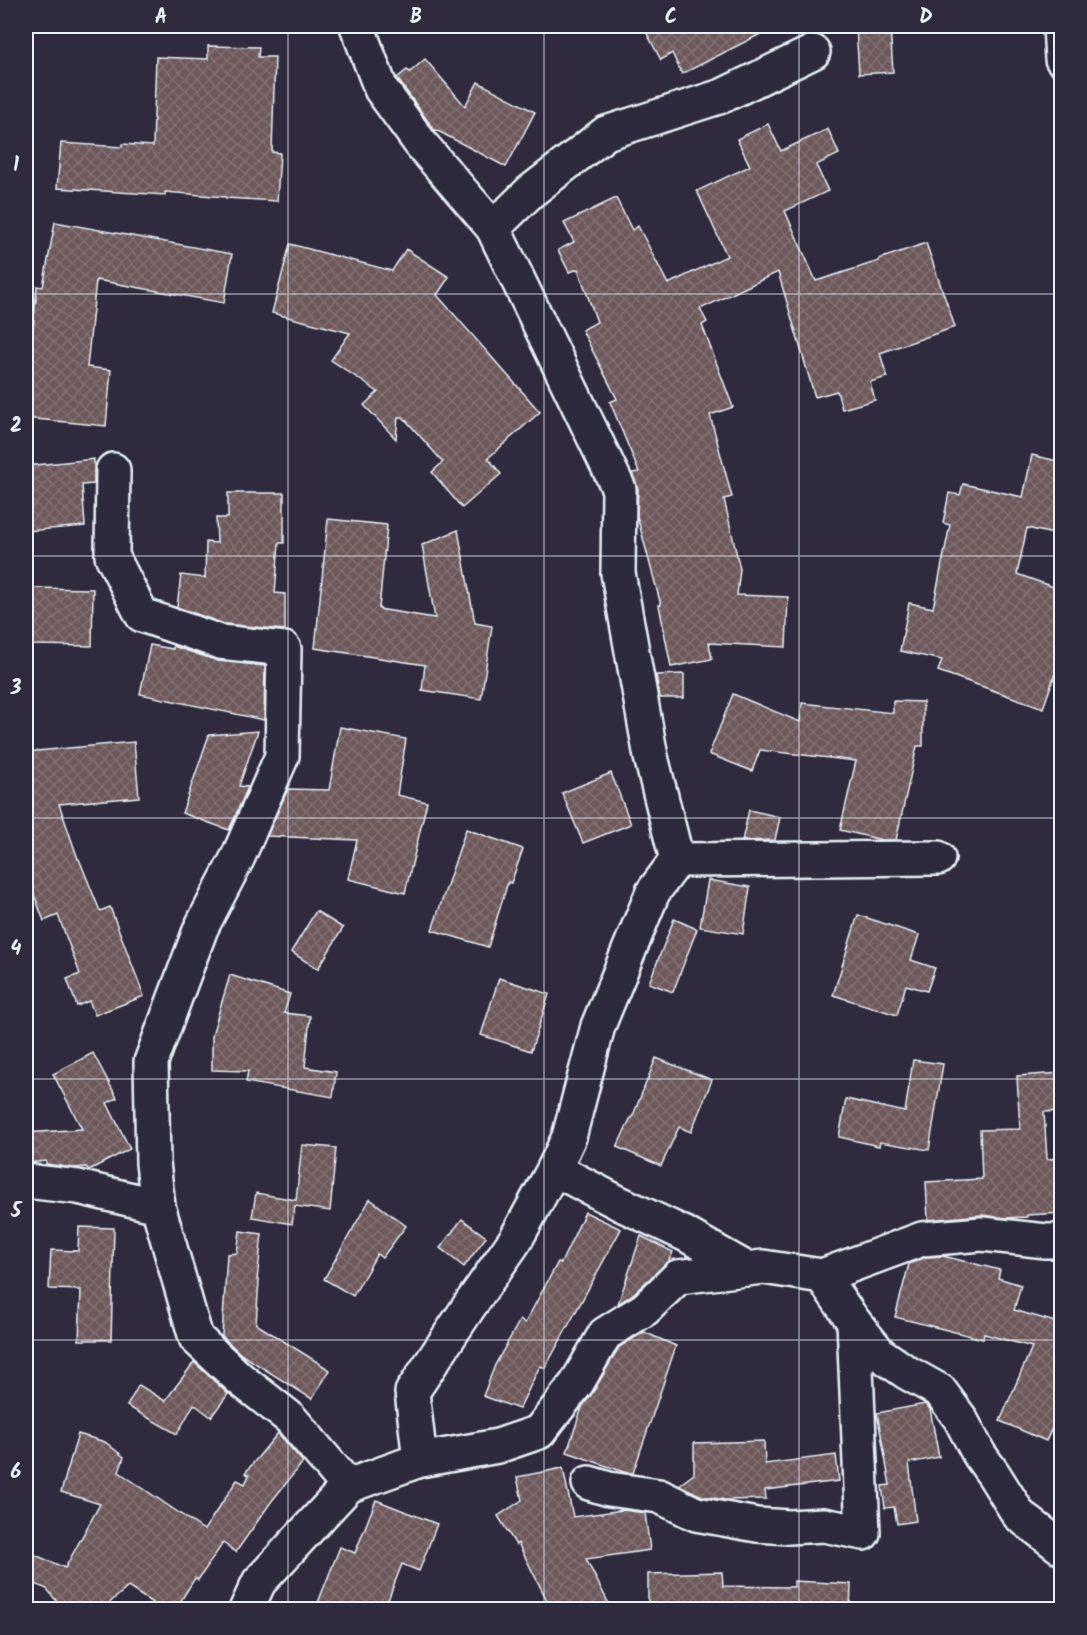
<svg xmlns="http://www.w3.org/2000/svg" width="1087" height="1635" viewBox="0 0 1087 1635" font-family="Kalam,sans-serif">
	<defs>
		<pattern id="building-cross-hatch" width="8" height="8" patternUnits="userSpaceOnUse" patternTransform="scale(1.5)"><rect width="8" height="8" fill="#6d585a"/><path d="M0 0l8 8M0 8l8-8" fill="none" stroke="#827072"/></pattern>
	</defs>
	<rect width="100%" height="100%" fill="#2f2a3d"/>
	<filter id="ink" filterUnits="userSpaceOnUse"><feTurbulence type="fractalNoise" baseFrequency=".0167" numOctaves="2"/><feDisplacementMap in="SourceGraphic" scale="12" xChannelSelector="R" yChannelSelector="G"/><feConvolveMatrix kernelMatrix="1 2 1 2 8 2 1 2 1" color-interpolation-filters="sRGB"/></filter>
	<g filter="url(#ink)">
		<g fill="url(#building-cross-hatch)" stroke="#e8f1f8" stroke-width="1.5">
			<polygon points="643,26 776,26 682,74 672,53 661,60"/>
			<polygon points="856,26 890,26 893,72 859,74"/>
			<polygon points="208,46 259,47 258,57 275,57 272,152 280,153 277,201 226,198 226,197 165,192 165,195 57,188 61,143 122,147 122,144 153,146 156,57 208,59"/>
			<polygon points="425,59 465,106 478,82 535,112 506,167 436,130 435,131 397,78 407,70 410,72"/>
			<polygon points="768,124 781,151 828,129 839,154 816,165 828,191 785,211 816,281 879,261 879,259 926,243 955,327 880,353 887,377 870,382 875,400 842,409 837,391 815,397 778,272 700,309 707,322 702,325 733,407 710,415 732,497 724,499 740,569 737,595 788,597 786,647 709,643 712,659 671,667 659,605 661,605 637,516 638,489 632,473 639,472 610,402 617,399 582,330 597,322 578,269 569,272 558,250 574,242 564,223 616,198 632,230 638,226 668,284 727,256 697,191 750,166 737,139"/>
			<polygon points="55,222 232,254 224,303 96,280 87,367 111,370 106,426 26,418 26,404 37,286 43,287"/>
			<polygon points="290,244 392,271 406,249 449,277 437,295 540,412 488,458 501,474 462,508 432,472 443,462 403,417 398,417 396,439 364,405 378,392 331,360 350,333 272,313"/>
			<polygon points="1032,455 1062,462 1062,536 1027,528 1017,574 1062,590 1062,654 1043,708 938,671 942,660 900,651 909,603 933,608 950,525 943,523 949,493 960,495 963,484 1023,497"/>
			<polygon points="94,459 94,484 82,485 85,526 26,531 26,466"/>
			<polygon points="228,493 284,493 284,543 279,543 275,593 285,594 285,630 224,624 177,607 181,575 205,578 206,542 217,543 216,518 228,518"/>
			<polygon points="328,519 387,525 379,609 435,618 422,545 458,530 475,623 492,626 481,699 422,690 425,665 315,648"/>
			<polygon points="32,588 93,589 92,646 32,645"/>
			<polygon points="150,645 173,649 173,646 218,661 265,666 264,720 140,694"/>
			<polygon points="684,674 684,698 660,698 656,675"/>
			<polygon points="733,694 800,722 802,703 893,713 893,701 923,702 923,746 917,746 896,840 882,840 840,830 856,761 760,750 752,771 709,754"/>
			<polygon points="340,727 406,739 397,795 427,802 405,893 348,879 357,840 267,836 288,789 329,790"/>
			<polygon points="258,731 239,786 248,787 229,830 182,813 209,735"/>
			<polygon points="134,742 139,797 59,804 78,859 79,859 100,911 110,907 144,996 95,1015 89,1001 77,1006 67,979 80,974 58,915 44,921 26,873 26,752"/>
			<polygon points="611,773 631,824 583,843 562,793"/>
			<polygon points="749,810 780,817 775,840 742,841"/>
			<polygon points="466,829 523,849 511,883 508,882 488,947 432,930"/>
			<polygon points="708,880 750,887 743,934 700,927"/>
			<polygon points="316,911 343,928 318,969 291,952"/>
			<polygon points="858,915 919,935 911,960 935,968 927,991 906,985 897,1015 833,995"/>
			<polygon points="674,919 697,929 673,992 649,983"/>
			<polygon points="230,975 290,994 284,1013 310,1016 305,1067 336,1072 333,1097 246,1082 248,1071 212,1070 212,1035"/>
			<polygon points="499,978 549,994 531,1051 481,1035"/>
			<polygon points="93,1053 117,1098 107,1103 130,1149 89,1170 86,1167 74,1168 46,1164 46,1161 26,1163 26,1133 82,1129 53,1074"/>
			<polygon points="656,1058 712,1080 691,1132 679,1127 661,1166 617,1147 631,1117 632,1118"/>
			<polygon points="913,1060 943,1064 929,1150 880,1142 879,1146 839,1137 846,1099 905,1112"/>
			<polygon points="1062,1073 1062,1111 1044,1112 1047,1159 1062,1158 1062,1213 1027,1215 1027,1217 1006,1218 981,1215 928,1220 926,1182 982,1179 980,1130 1020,1129 1017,1076"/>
			<polygon points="302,1145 336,1148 330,1211 295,1206 292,1224 252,1217 256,1193 296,1200"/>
			<polygon points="370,1199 406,1226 382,1258 377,1254 353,1296 324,1279"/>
			<polygon points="585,1212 621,1229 545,1368 540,1366 519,1409 483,1396 495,1365 520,1320 525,1323 558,1262 561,1263"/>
			<polygon points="462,1219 486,1237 464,1267 440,1248"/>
			<polygon points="79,1227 114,1228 111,1340 79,1340 81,1290 49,1289 51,1250 78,1251"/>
			<polygon points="240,1231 262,1234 257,1280 259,1280 256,1324 330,1370 312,1399 242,1355 222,1336 227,1254 237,1253"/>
			<polygon points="641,1236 673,1252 668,1262 633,1294 618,1304"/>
			<polygon points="943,1256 1000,1270 998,1278 1021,1285 1014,1310 1062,1324 1062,1406 1046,1441 1000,1421 1032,1347 984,1334 983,1339 895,1317 909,1264 926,1257"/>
			<polygon points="644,1332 676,1346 633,1473 624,1472 567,1452 582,1407 593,1392 619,1347"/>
			<polygon points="194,1362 228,1394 211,1417 194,1404 177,1434 127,1406 139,1385 165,1401"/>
			<polygon points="925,1404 930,1409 939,1457 909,1463 916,1521 897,1524 894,1507 885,1508 882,1486 890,1485 877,1413"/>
			<polygon points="278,1433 303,1462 271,1502 236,1552 223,1543 198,1580 195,1578 175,1610 163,1610 128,1587 101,1610 64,1610 47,1589 26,1580 26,1551 65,1568 100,1504 61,1492 78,1434 105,1442 124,1457 119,1472 204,1530 237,1480 245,1484 249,1475 245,1473"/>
			<polygon points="764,1441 765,1464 836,1455 839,1481 765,1490 766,1499 725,1500 702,1496 679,1485 694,1474 694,1443"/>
			<polygon points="563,1468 573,1517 623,1510 645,1513 650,1550 586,1559 612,1610 552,1610 518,1543 516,1545 498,1516 522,1500 517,1477"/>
			<polygon points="376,1500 437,1524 419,1571 402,1564 384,1610 315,1610 340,1547 355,1553"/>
			<polygon points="722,1572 723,1586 794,1587 794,1581 851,1584 850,1610 648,1610 648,1574"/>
		</g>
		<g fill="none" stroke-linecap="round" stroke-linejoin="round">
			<defs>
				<g id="minor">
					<polyline points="357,26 381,89 421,144 493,228 619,489 618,573 651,757 677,860 653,892 598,1026 569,1137 554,1169 516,1239 468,1308 412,1392 420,1460"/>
					<polyline points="1060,26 1062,59"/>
					<polyline points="493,228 530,192 606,133 722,96 813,52"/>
					<polyline points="113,470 112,556 142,615 220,642 284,649 282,756 238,857 201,928 151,1062 153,1163 158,1206 196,1338 240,1379 290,1418 348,1486"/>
					<polyline points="677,860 938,858"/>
					<polyline points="554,1169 619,1203 685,1234 747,1269"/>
					<polyline points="26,1181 78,1187 158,1206"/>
					<polyline points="822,1276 854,1322 880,1354 906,1372 940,1391 960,1418 979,1454 994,1475 1019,1515 1062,1548"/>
					<polyline points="589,1483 609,1489 659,1496 696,1514 757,1525 789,1527 824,1525 863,1533 854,1322"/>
					<polyline points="246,1610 259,1582 348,1486 420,1460 498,1446 539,1432 577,1383 605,1334 645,1309 678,1277 763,1267 822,1276 922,1239 982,1234 1046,1241 1062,1241"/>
				</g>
			</defs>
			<use href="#minor" stroke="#e8f1f8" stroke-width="38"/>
			<use href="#minor" stroke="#2f2a3d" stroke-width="33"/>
		</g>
	</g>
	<path fill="none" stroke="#e8f1f8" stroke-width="1.5" stroke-opacity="0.55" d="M288,26V1610M544,26V1610M799,26V1610M26,294H1062M26,556H1062M26,818H1062M26,1079H1062M26,1340H1062"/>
	<rect width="1087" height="1635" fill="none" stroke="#2f2a3d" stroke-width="66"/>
	<rect x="33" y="33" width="1021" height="1569" fill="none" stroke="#e8f1f8" stroke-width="2"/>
	<g font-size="20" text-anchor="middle" font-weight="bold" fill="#e8f1f8">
		<text x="161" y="23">A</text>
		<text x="416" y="23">B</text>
		<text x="671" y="23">C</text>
		<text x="926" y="23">D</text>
		<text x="16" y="171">1</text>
		<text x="16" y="432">2</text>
		<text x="16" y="694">3</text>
		<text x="16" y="955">4</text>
		<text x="16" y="1217">5</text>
		<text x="16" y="1478">6</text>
	</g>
</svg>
